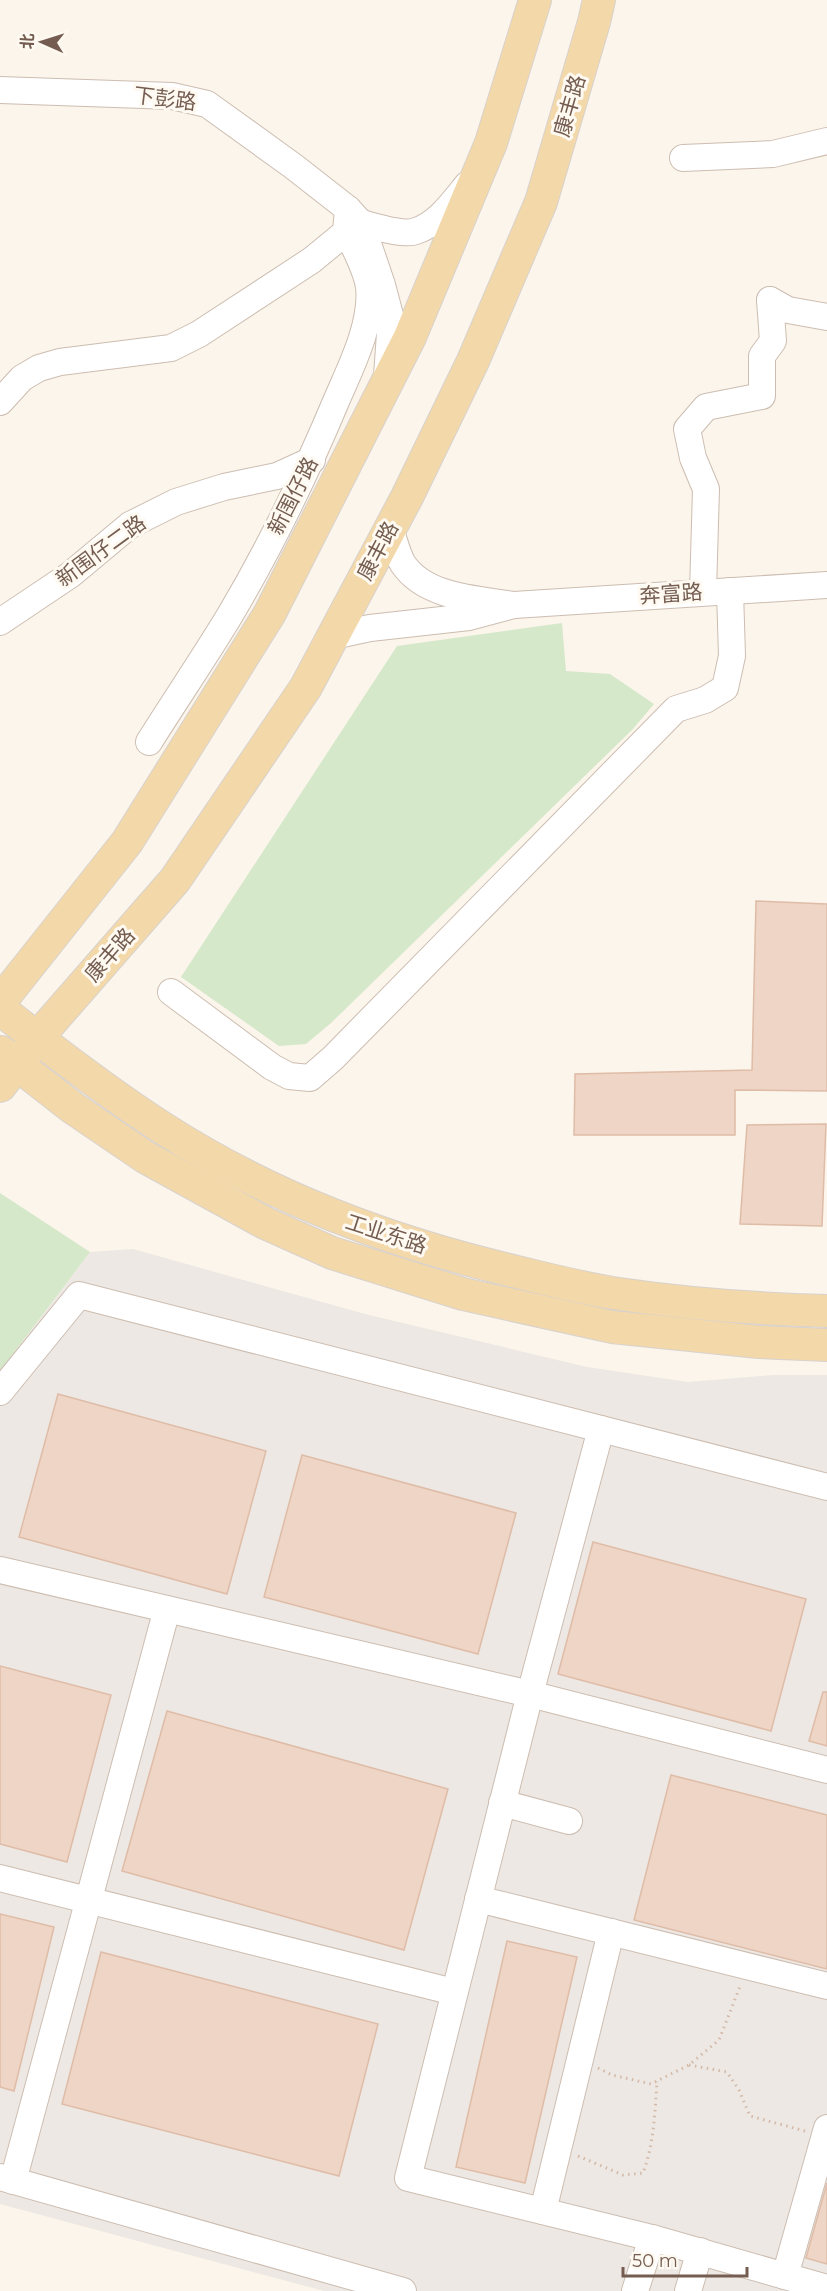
<svg xmlns="http://www.w3.org/2000/svg" width="827" height="2291" viewBox="0 0 827 2291" font-family="Montserrat,'Noto Sans SC',sans-serif">
	<rect width="100%" height="100%" fill="#fbf5eb"/>
	<polygon fill="#ede8e3" points="133,1249 365,1314 587,1367 688,1382 773,1375 827,1375 827,2291 324,2291 0,2204 0,1371 90,1252"/>
	<g fill="#d6e8ca">
		<polygon points="562,623 566,671 610,674 654,704 633,729 331,1023 306,1044 279,1046 181,977 397,646"/>
		<polygon points="0,1193 90,1252 0,1371"/>
	</g>
	<g fill="#eed5c5" stroke="#dfbca7" stroke-width="1.5">
		<polygon points="756,901 827,904 827,1091 735,1090 735,1135 574,1135 575,1074 752,1070"/>
		<polygon points="826,1124 822,1226 740,1224 747,1125"/>
		<polygon points="58,1394 266,1451 227,1594 19,1537"/>
		<polygon points="302,1455 516,1513 478,1654 264,1597"/>
		<polygon points="593,1542 806,1599 771,1731 558,1674"/>
		<polygon points="0,1666 111,1695 67,1862 0,1844"/>
		<polygon points="823,1692 827,1692 827,1746 809,1741"/>
		<polygon points="167,1711 448,1789 404,1950 122,1871"/>
		<polygon points="671,1775 827,1815 827,1969 634,1920"/>
		<polygon points="0,1914 54,1927 14,2091 0,2087"/>
		<polygon points="507,1941 577,1957 525,2183 456,2167"/>
		<polygon points="101,1952 378,2024 339,2176 62,2104"/>
		<polygon points="827,2183 827,2264 806,2258"/>
	</g>
	<g fill="none" stroke-linecap="round" stroke-linejoin="round">
		<defs>
			<g id="minor">
				<polyline points="0,90 172,96 207,104 293,166 348,209 359,221"/>
				<polyline points="683,158 773,154 827,141"/>
				<polyline points="770,300 788,310 827,317"/>
				<path d="M387,376L391,319L382,285L361,223C374,226 403,236 416,231C438,224 453,202 467,185"/>
				<polyline points="0,402 22,378 39,368 60,362 171,348 199,334 312,260 346,232 348,209"/>
				<polyline points="703,592 706,489 693,458 687,429 706,407 762,396 762,356 773,341 770,300"/>
				<polyline points="514,605 827,585"/>
				<polyline points="0,622 70,575 130,525 176,502 224,487 277,476 312,460"/>
				<path d="M333,636L370,628L469,617L514,605C478,599 426,598 403,564C397,554 394,539 390,529"/>
				<path d="M149,742C176,699 204,658 230,615C271,546 306,473 337,399C351,367 373,323 369,287C367,272 354,245 346,232"/>
				<polyline points="171,992 272,1067 289,1076 310,1078 333,1058 676,709 705,700 725,688 732,656 730,591"/>
				<polyline points="0,1392 79,1295 827,1487"/>
				<polyline points="0,1570 530,1694 601,1429"/>
				<polyline points="827,1770 530,1694 408,2178 652,2238 827,2288"/>
				<polyline points="502,1803 569,1821"/>
				<polyline points="0,1878 454,1992"/>
				<polyline points="478,1899 827,1986"/>
				<polyline points="0,2177 403,2291"/>
				<polyline points="13,2181 167,1609"/>
				<polyline points="543,2211 611,1932"/>
				<polyline points="785,2276 827,2128"/>
				<polyline points="635,2291 652,2238"/>
				<polyline points="688,2291 700,2251"/>
			</g>
			<g id="major">
				<polyline points="0,1002 127,842 270,613 410,337 491,143 535,0"/>
				<path d="M0,1009C52,1050 105,1091 161,1127C271,1198 390,1242 517,1272C550,1280 585,1289 619,1294C688,1304 757,1309 827,1311"/>
				<polyline points="1,1052 73,1108 145,1157 265,1223 332,1253 463,1294 612,1327 759,1342 827,1345"/>
				<polyline points="0,1086 37,1038 175,880 306,687 407,497 473,361 541,202 594,22 599,0"/>
			</g>
		</defs>
		<use href="#minor" stroke="#cdbdb1" stroke-width="28"/>
		<use href="#major" stroke="#d8d2ce" stroke-width="34"/>
		<g stroke="#d3b9a8" stroke-width="3" stroke-dasharray="1.5 4.5" stroke-linecap="butt">
			<polyline points="689,2065 727,2072 739,2090 750,2116 805,2131"/>
			<polyline points="598,2068 612,2075 651,2084 689,2065 719,2040 741,1984"/>
			<path d="M578,2156L623,2175L643,2173C654,2144 655,2111 657,2081"/>
		</g>
		<use href="#minor" stroke="#fff" stroke-width="26"/>
		<use href="#major" stroke="#f3d8aa" stroke-width="32"/>
	</g>
	<g text-anchor="middle" stroke-width="6" stroke-linejoin="round" paint-order="stroke">
		<g font-size="21" fill="#745d50" stroke="#fef9f1">
			<text transform="translate(165 99) rotate(7)" y="7">下彭路</text>
			<text transform="translate(570 106) rotate(-74)" y="7">康丰路</text>
			<text transform="translate(293 496) rotate(-63)" y="7">新围仔路</text>
			<text transform="translate(101 551) rotate(-36)" y="7">新围仔二路</text>
			<text transform="translate(378 551) rotate(-62)" y="7">康丰路</text>
			<text transform="translate(671 594) rotate(-4)" y="7">奔富路</text>
			<text transform="translate(110 955) rotate(-49)" y="7">康丰路</text>
			<text transform="translate(386 1234) rotate(18)" y="7">工业东路</text>
		</g>
	</g>
	<g transform="translate(42 42) rotate(273)" stroke="#fef9f1" stroke-width="4.5" paint-order="stroke">
	<path d="M0-4.5L10 22L0 15L-10 22Z" fill="#745d50"/>
	<text y="-9" font-size="16" font-weight="bold" text-anchor="middle" fill="#745d50">北</text>
	</g>
	<path d="M623 2267v9h124v-9" fill="none" stroke="#745d50" stroke-width="3"/>
	<text x="632" y="2267" font-size="18" fill="#745d50" stroke="#fef9f1" stroke-width="4.5" paint-order="stroke">50 m</text>
</svg>
